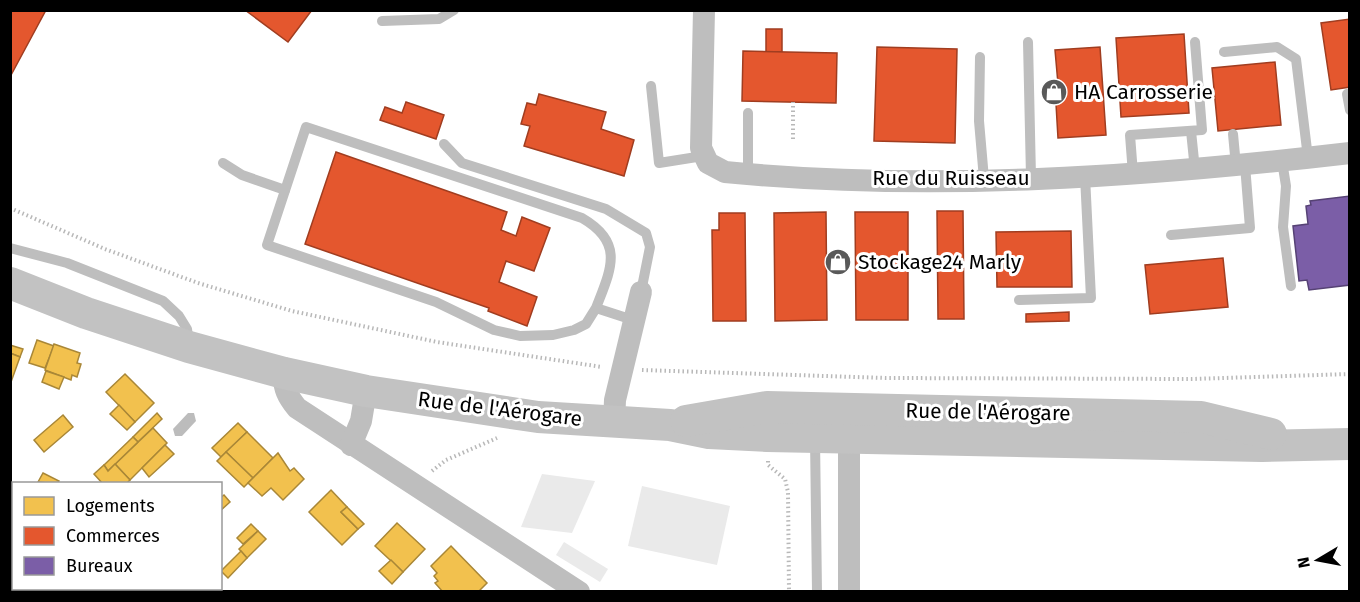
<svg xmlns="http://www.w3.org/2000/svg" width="1360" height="602" viewBox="0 0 1360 602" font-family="'Fira Sans',sans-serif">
	<rect width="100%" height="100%" fill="#fff"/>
	<g fill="#eaeaea">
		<polygon points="542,474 595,481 572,533 521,527"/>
		<polygon points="642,486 730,506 717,565 628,546"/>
		<polygon points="564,542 608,569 600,582 556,555"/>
	</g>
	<polygon fill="#bcbcbc" points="188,413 194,413 196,421 182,436 175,436 173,429"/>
	<g fill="#f2c14e" stroke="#a98737" stroke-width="1.5">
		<polygon points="37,340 54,346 45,368 29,363"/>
		<polygon points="54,344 80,353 77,363 81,364 77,377 72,375 71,380 45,370"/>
		<polygon points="10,345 23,349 20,357 10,353"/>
		<polygon points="10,353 20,357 11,382 10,382"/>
		<polygon points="46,371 64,377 59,389 42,382"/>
		<polygon points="125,374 154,403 135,422 106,392"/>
		<polygon points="119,405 135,422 127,430 110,414"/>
		<polygon points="157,413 162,419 138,442 133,437"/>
		<polygon points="63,415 73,427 44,452 34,440"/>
		<polygon points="238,423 247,432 221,457 212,448"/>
		<polygon points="153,428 167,443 130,480 115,464"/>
		<polygon points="247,432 273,458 253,478 226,452"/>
		<polygon points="133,437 138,442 108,471 104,465"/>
		<polygon points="165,445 174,454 149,477 142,468"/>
		<polygon points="226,452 253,478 244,487 217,461"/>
		<polygon points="278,453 290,471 294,468 304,479 283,500 271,488 262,496 248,483"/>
		<polygon points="115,464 130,480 126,484 103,484 94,474 104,465 108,471"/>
		<polygon points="43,473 59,481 57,484 38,482"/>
		<polygon points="331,490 347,507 341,512 358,529 342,545 309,512"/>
		<polygon points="224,495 230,502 220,511 220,498"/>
		<polygon points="347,507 364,524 358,529 341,512"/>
		<polygon points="397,523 425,549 403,572 375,546"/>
		<polygon points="251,524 258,531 243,544 237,538"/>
		<polygon points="258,531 266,539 247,558 239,549"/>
		<polygon points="451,546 487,583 478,592 443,592 435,583 438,581 434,576 437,573 431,566"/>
		<polygon points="241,551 247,558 228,578 221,571"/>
		<polygon points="391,560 403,572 392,584 379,571"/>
	</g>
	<g fill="#e4572e" stroke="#a03d20" stroke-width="1.5">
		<polygon points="10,10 46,10 10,77"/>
		<polygon points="245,10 312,10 288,42"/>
		<polygon points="1350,19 1350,87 1331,90 1321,23"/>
		<rect x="766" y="29" width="16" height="23"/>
		<polygon points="1184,34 1189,113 1121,117 1116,38"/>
		<polygon points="877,47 957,49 955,143 874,141"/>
		<polygon points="1100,47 1106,135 1058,138 1056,104 1047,91 1058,84 1055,50"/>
		<polygon points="743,51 837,53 836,103 742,101"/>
		<polygon points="1275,62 1281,125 1218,131 1212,68"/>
		<polygon points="539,94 606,112 601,129 634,140 624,176 524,146 530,126 521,124 527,103 536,105"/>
		<polygon points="406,102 444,115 436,139 380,120 385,107 402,113"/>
		<polygon points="336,152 507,212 501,230 516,236 522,217 550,228 534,271 506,261 499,282 537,297 527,326 488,311 489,308 305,244"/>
		<polygon points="937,211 963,211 964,319 938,319"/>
		<polygon points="826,212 827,320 775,321 774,213"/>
		<polygon points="855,212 908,212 908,320 856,320"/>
		<polygon points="719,213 745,213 746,321 713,321 712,230 719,230"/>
		<polygon points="1071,231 1072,287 997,287 996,232"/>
		<polygon points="1223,258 1228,307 1150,314 1145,265"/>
		<polygon points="1069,312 1069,321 1026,322 1026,314"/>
	</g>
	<polygon fill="#7b5ea7" stroke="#564275" stroke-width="1.5" points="1350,196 1350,285 1309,290 1307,280 1299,281 1293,226 1308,224 1306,206 1311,205 1310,201"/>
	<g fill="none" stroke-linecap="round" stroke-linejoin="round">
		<g stroke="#b8b8b8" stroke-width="4" stroke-dasharray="1.5 3" stroke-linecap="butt">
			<polyline points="793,139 793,102"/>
			<polyline points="10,208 105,249 198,283 292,311 437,342 602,367"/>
			<polyline points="642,370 886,378 1192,379 1350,374"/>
			<polyline points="768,461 768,465 785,479 788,492 789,592"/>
			<polyline points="432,471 446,460 497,438"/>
		</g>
		<g stroke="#bebebe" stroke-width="10">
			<polyline points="382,21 439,19 454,10"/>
			<polyline points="1028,42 1031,177"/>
			<polyline points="1224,52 1277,47 1296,59 1308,158"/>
			<polyline points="980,57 979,121 984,179"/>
			<polyline points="651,86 659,163 703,156"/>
			<polyline points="1347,94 1350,110"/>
			<polyline points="1191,131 1195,170"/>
			<polyline points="1233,134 1236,166"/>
			<polyline points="444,144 462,163 606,209 646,233 650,247 641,292"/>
			<polyline points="1282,161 1286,186 1283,227 1291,286"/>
			<polyline points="223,163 242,175 285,190"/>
			<polyline points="748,174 748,113"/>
			<polyline points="1133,174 1130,135 1202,130 1195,42"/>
			<polyline points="1171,235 1250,228 1245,165"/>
			<polyline points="10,248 67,263 163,301 179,316 187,329 189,344"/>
			<polyline points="1019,300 1091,298 1085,176"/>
			<path d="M596,308L586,324L574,330L553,335L520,336L494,330L436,302L267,245L306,127L582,218C625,243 611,269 596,308L633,320"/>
			<polyline points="815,438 817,592"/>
		</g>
		<g stroke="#bebebe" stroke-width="22">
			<path d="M704,10L701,148L708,163L725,172C932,192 1144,177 1350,153"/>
			<path d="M284,373C283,388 288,397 297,408L579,592"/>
			<polyline points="614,422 615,400 641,292"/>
			<polyline points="351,445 361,421 366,391"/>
			<polyline points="849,592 849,422"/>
		</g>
		<g stroke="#c2c2c2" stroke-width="32">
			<polyline points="10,283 86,313 189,347 284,373 366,391 538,417 670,425 709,433 767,436 1262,446 1350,444"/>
			<polyline points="686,421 767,407 1201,417 1271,434"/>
		</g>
	</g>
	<defs>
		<symbol id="shop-disc" viewBox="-11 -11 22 22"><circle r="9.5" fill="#595959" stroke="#fff"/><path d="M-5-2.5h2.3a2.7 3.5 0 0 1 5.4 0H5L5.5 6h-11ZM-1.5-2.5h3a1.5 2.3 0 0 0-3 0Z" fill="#fff"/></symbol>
	</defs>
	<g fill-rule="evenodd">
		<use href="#shop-disc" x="1039" y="77" width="30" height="30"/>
		<use href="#shop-disc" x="823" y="247" width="30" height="30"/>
	</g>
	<g text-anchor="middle" stroke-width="6" stroke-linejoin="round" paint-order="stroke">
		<g font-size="21" fill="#000" stroke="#fff" text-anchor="start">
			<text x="1074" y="99">HA Carrosserie</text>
			<text x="858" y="269">Stockage24 Marly</text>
		</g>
		<g font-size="21" fill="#000" stroke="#fff">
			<text x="951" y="185">Rue du Ruisseau</text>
			<text transform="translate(500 409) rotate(7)" y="7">Rue de l'Aérogare</text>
			<text transform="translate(988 412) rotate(1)" y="7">Rue de l'Aérogare</text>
		</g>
	</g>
	<rect width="1360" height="602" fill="none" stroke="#000000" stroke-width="24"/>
	<rect x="12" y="482" width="210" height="108" fill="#ffffff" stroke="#999999" stroke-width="1.5"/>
	<rect x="24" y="497" width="30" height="18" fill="#f2c14e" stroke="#999999" stroke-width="1.5"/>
	<text x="66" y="512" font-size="18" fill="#000000">Logements</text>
	<rect x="24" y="527" width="30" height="18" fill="#e4572e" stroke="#999999" stroke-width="1.5"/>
	<text x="66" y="542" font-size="18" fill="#000000">Commerces</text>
	<rect x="24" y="557" width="30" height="18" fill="#7b5ea7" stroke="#999999" stroke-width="1.5"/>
	<text x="66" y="572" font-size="18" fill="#000000">Bureaux</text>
	<g transform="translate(1318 560) rotate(260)" stroke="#ffffff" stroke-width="4.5" paint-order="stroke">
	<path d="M0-4.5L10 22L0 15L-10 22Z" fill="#000000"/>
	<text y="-9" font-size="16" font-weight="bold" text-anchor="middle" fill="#000000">N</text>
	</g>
</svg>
